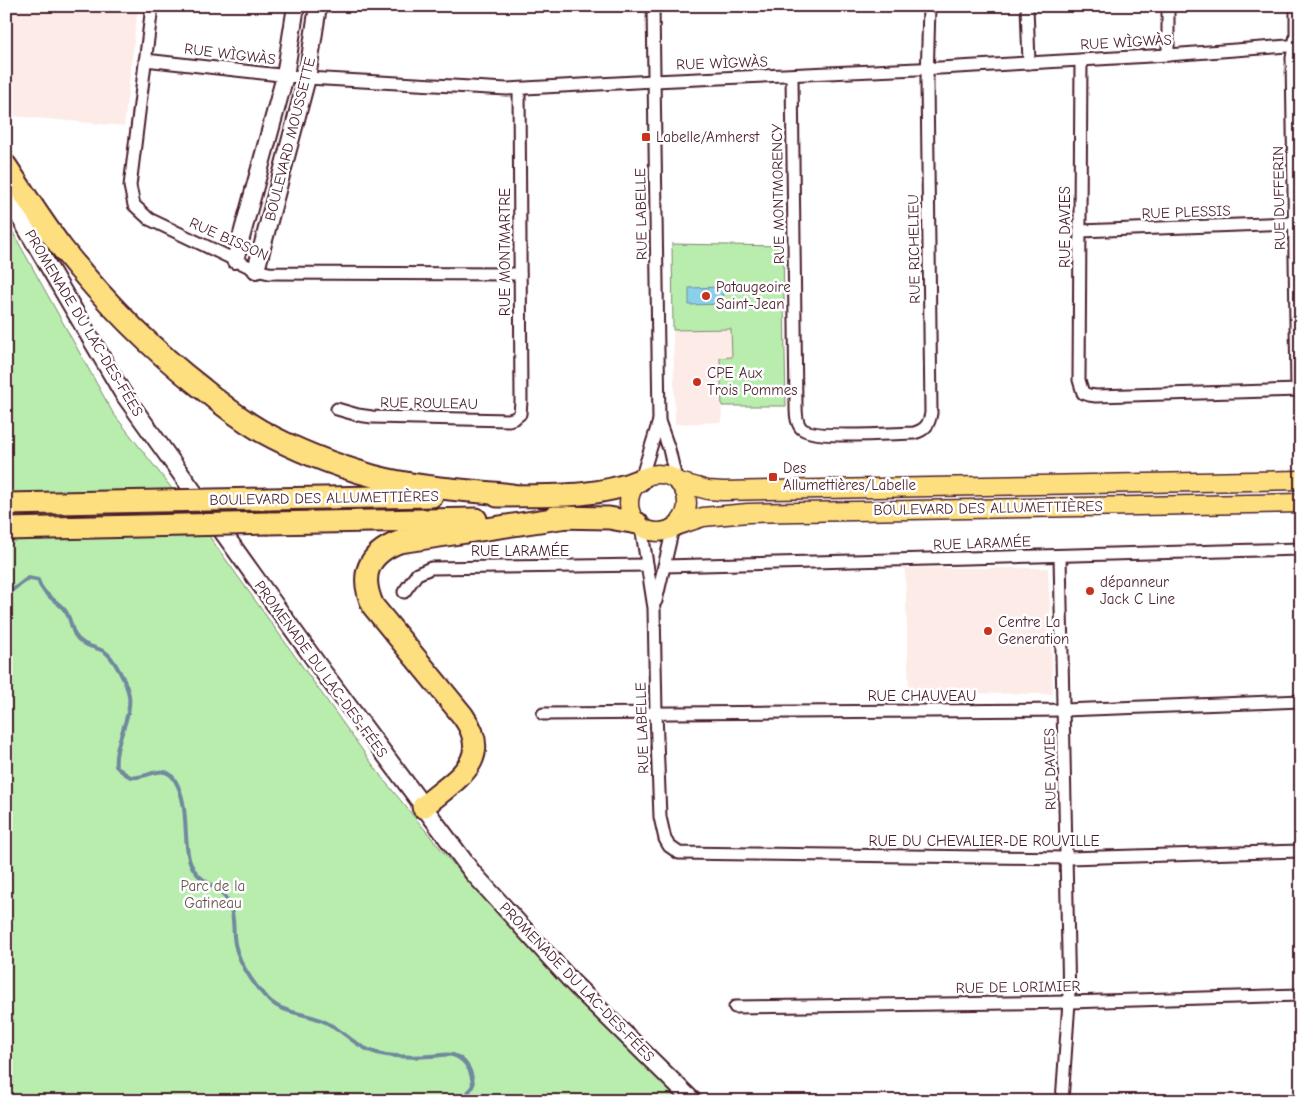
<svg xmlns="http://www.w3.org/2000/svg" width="1307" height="1107" viewBox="0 0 1307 1107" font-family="'Comic Neue',sans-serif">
	<rect width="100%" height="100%" fill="#fff"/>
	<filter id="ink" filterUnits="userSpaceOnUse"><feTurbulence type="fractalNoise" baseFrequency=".02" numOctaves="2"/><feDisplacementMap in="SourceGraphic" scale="10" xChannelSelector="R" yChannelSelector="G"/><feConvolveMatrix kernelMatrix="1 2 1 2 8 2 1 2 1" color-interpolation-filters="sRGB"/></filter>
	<g filter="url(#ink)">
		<g fill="#fdebe8">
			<polygon points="6,6 138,6 124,126 13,116 6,102"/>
			<polygon points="731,329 732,358 720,358 722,422 675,424 673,330"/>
			<polygon points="905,568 1048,568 1053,694 909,693"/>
		</g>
		<g fill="#b8edae" stroke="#81866c">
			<polygon points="6,220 113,413 209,536 383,779 454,865 683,1101 6,1101"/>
			<polygon points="672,244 783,246 786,406 722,406 720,358 732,357 731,329 673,330"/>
		</g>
		<polygon fill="#8ad0eb" stroke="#70899e" points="722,287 723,304 689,305 689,288"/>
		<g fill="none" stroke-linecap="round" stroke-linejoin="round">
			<path stroke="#70899e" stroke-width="4" d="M6,595L28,578L38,580C42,594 53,598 63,608C71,616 70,626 75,635C82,647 95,646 105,652C114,658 125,681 128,691C135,713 113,743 116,766C120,770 126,775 131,777C147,780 165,760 176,782C189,806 183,834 189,859C196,883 217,883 227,900C236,917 232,928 235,944C239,964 259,995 277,1006C291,1014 308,1014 323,1021C348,1032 355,1050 386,1055C400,1057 416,1057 431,1056C438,1056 447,1053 453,1055C467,1060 472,1072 473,1085L463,1101"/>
			<defs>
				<g id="street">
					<polyline points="152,6 130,186 134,205 149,219 235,260 256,270 269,273 520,274"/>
					<polyline points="653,6 659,421 669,449 676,479"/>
					<polyline points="1027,6 1029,63"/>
					<polyline points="1168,6 1168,55"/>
					<polyline points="1296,6 1296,35 1292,58 1297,390"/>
					<polyline points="145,60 307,78 507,89 654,81 940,68 1168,55 1301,45"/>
					<polyline points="1081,60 1079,380 1083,393 1089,395 1096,396 1301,390"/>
					<path d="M792,75L796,406C796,413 796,422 801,428C812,440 895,433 914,433C925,430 929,425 931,413L927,81L929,6"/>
					<polyline points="1080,231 1294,223"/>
					<polyline points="337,409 358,415 372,417 509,420 515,418 520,414 521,401 519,89"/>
					<polyline points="641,479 659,421"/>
					<polyline points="641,526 654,608 656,713 660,817 665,839 669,846 679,853 1068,858 1301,851"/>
					<polyline points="1060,556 1069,1002 1062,1101"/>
					<polyline points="664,566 1301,549"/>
					<polyline points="404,592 417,574 431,568 647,565"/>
					<polyline points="656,601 673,528"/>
					<polyline points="543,714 1064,710 1301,701"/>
					<polyline points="735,1007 1069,1002 1301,995"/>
				</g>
				<g id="secondary">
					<polyline points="6,194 122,392 324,673 473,873 574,984 693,1101"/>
					<polyline points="235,260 285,76 296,6"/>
					<polyline points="256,270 307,78 318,6"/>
				</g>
				<g id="primary">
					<circle cx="658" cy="503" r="29"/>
					<polyline points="679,482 708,490 723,491 1301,480"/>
					<polyline points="676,526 703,517 748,513 1301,503"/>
				</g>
				<g id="highway">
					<path d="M6,166C24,193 42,222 62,248C103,300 150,348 203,389C221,404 241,419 261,431C297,451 334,465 373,476C418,488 466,490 512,495"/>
					<path d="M497,496C545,495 595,499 640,480"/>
					<polyline points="268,499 432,496"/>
					<polyline points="554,517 609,518 637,523"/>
					<polyline points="269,523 476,519"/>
					<path d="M423,807C455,779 495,761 463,716L373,606C359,575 368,554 399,542L567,517"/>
				</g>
			</defs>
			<use href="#street" stroke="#4a1f2b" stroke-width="15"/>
			<use href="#secondary" stroke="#4a1f2b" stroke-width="20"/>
			<use href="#primary" stroke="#4a1f2b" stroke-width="21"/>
			<use href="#highway" stroke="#4a1f2b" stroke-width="25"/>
			<use href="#street" stroke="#fff" stroke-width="11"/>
			<use href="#secondary" stroke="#fff" stroke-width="16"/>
			<use href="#primary" stroke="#fedf80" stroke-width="18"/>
			<use href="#highway" stroke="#fedf80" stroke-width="21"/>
			<defs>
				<g id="highway-bridge">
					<polyline points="6,504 268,499"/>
					<polyline points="6,529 269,523"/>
				</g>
			</defs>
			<use href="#highway-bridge" stroke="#4a1f2b" stroke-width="25" stroke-linecap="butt"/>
			<use href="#highway-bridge" stroke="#fedf80" stroke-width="21"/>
		</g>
	</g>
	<g fill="#c8321e" stroke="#fff" stroke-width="2">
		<rect x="641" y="132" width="10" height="10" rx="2.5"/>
		<circle cx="706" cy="296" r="5"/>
		<circle cx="697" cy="382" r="5"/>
		<rect x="768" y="472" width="10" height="10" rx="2.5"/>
		<circle cx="1090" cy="591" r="5"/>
		<circle cx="988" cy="631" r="5"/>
	</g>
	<g text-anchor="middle" stroke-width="5" stroke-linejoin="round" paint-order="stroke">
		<g font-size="15" fill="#4a1f2b" stroke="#fff">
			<text transform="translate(1126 42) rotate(-3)" y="5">RUE WÌGWÀS</text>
			<text transform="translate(230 54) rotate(7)" y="5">RUE WÌGWÀS</text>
			<text transform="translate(722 63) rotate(-2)" y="5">RUE WÌGWÀS</text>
			<text transform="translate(290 139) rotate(-76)" y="5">BOULEVARD MOUSSETTE</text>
			<text transform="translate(778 194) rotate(-91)" y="5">RUE MONTMORENCY</text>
			<text transform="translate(1279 198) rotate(-91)" y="5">RUE DUFFERIN</text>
			<text transform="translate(1186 212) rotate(-2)" y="5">RUE PLESSIS</text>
			<text transform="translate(641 214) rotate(-91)" y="5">RUE LABELLE</text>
			<text transform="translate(1065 227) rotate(-90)" y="5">RUE DAVIES</text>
			<text transform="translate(229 239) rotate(24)" y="5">RUE BISSON</text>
			<text transform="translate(914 249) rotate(-91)" y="5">RUE RICHELIEU</text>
			<text transform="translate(505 252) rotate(-90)" y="5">RUE MONTMARTRE</text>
			<text transform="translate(84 323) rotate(59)" y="5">PROMENADE DU LAC-DES-FÉES</text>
			<text transform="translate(429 403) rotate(1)" y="5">RUE ROULEAU</text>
			<text transform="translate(324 498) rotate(-1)" y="5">BOULEVARD DES ALLUMETTIÈRES</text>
			<text transform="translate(988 508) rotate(-1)" y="5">BOULEVARD DES ALLUMETTIÈRES</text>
			<text transform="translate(982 543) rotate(-2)" y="5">RUE LARAMÉE</text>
			<text x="520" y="556">RUE LARAMÉE</text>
			<text transform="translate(321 669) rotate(54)" y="5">PROMENADE DU LAC-DES-FÉES</text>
			<text x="922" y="701">RUE CHAUVEAU</text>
			<text transform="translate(642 728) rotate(-92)" y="5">RUE LABELLE</text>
			<text transform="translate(1050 769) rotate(-91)" y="5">RUE DAVIES</text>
			<text x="984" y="846">RUE DU CHEVALIER-DE ROUVILLE</text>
			<text transform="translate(577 982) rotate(46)" y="5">PROMENADE DU LAC-DES-FÉES</text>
			<text transform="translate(1018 987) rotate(-1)" y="5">RUE DE LORIMIER</text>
		</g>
		<g font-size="15" fill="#4a1f2b" stroke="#fff" text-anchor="start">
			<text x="656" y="142">Labelle/Amherst</text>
			<text x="716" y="292">Pataugeoire<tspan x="716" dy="17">Saint-Jean</tspan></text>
			<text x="707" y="378">CPE Aux<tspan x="707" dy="17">Trois Pommes</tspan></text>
			<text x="783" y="473">Des<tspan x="783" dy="17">Allumettières/Labelle</tspan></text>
			<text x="1100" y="587">dépanneur<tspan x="1100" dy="17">Jack C Line</tspan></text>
			<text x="998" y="627">Centre La<tspan x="998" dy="17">Generation</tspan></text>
		</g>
		<g font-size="15" fill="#66524c" stroke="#fff">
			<text x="213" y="891">Parc de la<tspan x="213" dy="17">Gatineau</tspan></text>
		</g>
	</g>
	<rect width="1307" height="1107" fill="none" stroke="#fff" stroke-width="25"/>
	<rect x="12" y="12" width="1282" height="1082" fill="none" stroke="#4a1f2b" stroke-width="2" filter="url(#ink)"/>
</svg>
